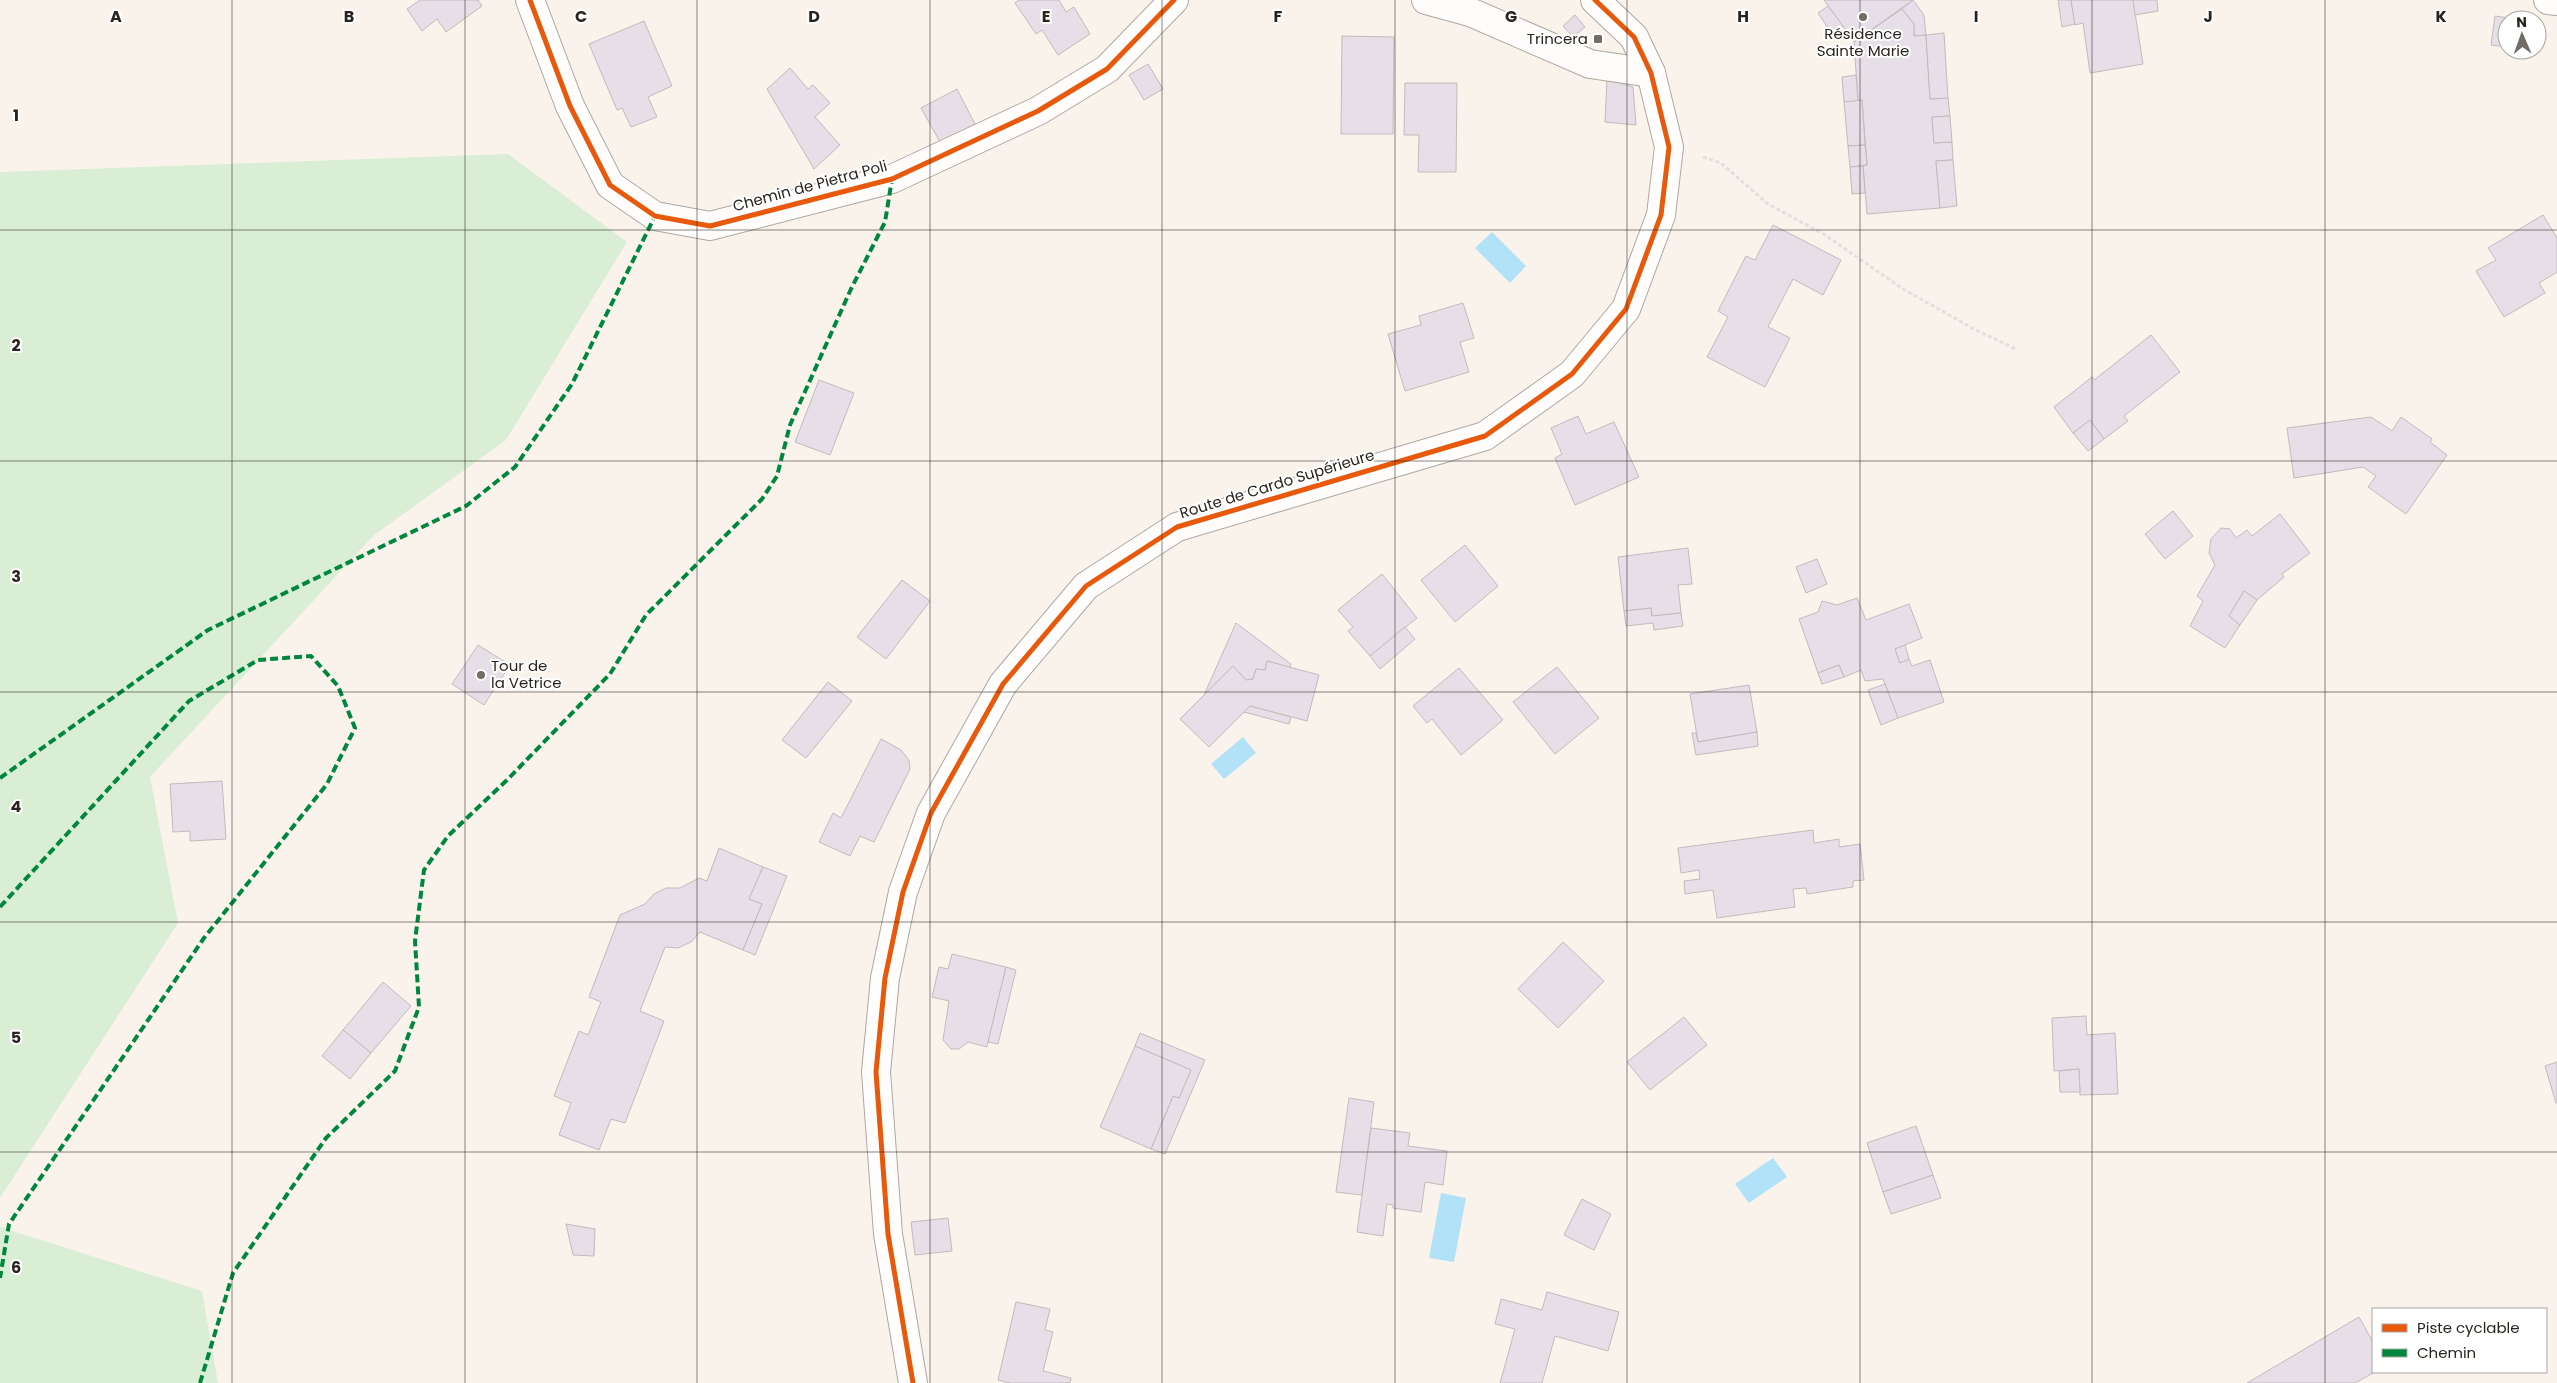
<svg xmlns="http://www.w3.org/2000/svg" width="2557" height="1383" viewBox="0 0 2557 1383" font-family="Poppins,sans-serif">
	<rect width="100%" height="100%" fill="#f9f3ec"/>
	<g fill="#d9eed4">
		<polygon points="508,154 627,242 506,440 374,535 150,777 178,923 0,1198 0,172"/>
		<polygon points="0,1227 202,1291 218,1383 0,1383"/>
	</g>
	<g fill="#b1e2f7">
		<polygon points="1492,232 1526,266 1510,283 1475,248"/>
		<polygon points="1243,737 1256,753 1224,779 1211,764"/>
		<polygon points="1773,1158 1787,1177 1749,1203 1735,1184"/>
		<polygon points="1441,1193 1466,1198 1454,1262 1429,1258"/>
	</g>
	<g fill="#e6dfe8" stroke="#c0bcbc">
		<polygon points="420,0 478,0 482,6 446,32 437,19 422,31 407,9"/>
		<polygon points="1019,0 1059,0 1066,12 1074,7 1090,34 1058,55 1042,30 1036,34 1015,3"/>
		<polygon points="1824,0 1913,0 1854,42"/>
		<polygon points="1913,0 1924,15 1926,35 1914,36 1914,24 1902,9"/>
		<polygon points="2058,0 2071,0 2075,24 2062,27"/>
		<polygon points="2071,0 2133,0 2143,64 2090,73 2083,23 2075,25"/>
		<polygon points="2133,0 2157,0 2158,11 2135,15"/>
		<polygon points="1828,6 1843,26 1832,34 1818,13"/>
		<polygon points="1902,9 1914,24 1914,36 1926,35 1930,99 1948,98 1950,116 1932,117 1934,143 1952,142 1953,160 1936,161 1940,208 1867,214 1863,166 1867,165 1862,100 1858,101 1854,42"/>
		<polygon points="1575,15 1585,27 1573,37 1563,26"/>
		<polygon points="2495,16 2523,20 2507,20 2507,47 2491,45"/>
		<polygon points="644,21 672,86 648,97 657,117 631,127 622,108 617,110 589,44"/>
		<polygon points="1944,33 1948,98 1930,99 1926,35"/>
		<polygon points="1342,36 1394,37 1393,134 1341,134"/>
		<polygon points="1148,64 1163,89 1144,100 1129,75"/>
		<polygon points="790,68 808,89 813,85 830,103 815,117 840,145 814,169 767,89"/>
		<polygon points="1856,75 1858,101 1844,102 1842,77"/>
		<polygon points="1607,79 1633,87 1636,125 1605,122"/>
		<polygon points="1405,83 1457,83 1456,172 1418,172 1419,135 1404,135"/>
		<polygon points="957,89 977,128 940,142 921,108"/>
		<polygon points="1862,100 1865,145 1848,146 1844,102"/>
		<polygon points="1950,116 1952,142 1934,143 1932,117"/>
		<polygon points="1865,145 1867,165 1850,167 1848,146"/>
		<polygon points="1953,160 1957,206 1940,208 1936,161"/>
		<polygon points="1863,166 1865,193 1852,194 1850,167"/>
		<polygon points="2543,215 2557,238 2557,272 2539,283 2545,293 2504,317 2476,271 2496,260 2488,248"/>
		<polygon points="1773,225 1841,260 1823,295 1793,279 1768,327 1790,338 1765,387 1707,357 1728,317 1718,311 1746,256 1755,260"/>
		<polygon points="1463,303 1474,338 1460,342 1469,372 1405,391 1388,334 1421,325 1419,316"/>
		<polygon points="2151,335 2180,372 2124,416 2128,421 2104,439 2090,420 2073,433 2054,407 2092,377 2094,380"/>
		<polygon points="819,380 854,393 830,455 795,442"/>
		<polygon points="1578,416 1586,434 1614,422 1639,477 1575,505 1555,458 1562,454 1551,428"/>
		<polygon points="2371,417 2392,431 2401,417 2432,439 2430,442 2447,455 2406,514 2368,487 2376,476 2363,467 2294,478 2287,428"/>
		<polygon points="2090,420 2104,439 2088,451 2073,433"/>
		<polygon points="2173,511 2193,536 2165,559 2145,534"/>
		<polygon points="2280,514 2310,553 2282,574 2284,577 2257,600 2244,591 2229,616 2240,625 2225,648 2190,626 2203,601 2197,596 2215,565 2209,553 2211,539 2221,528 2230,529 2236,538 2247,530 2252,536"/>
		<polygon points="1465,545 1498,586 1455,622 1421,580"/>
		<polygon points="1688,548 1692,584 1678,585 1681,613 1652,616 1651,608 1624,611 1618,557"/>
		<polygon points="1817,559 1827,584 1806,593 1796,567"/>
		<polygon points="1382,574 1417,618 1370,656 1348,631 1353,627 1338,610"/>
		<polygon points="902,580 930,601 886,659 857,637"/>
		<polygon points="2244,591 2257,600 2240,625 2229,616"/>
		<polygon points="1857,598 1866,620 1909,604 1922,638 1895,649 1900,663 1909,659 1912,666 1930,660 1944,702 1898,718 1883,679 1865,681 1861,670 1844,677 1839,665 1818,673 1799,619 1818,612 1822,601 1837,605"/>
		<polygon points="1651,608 1652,616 1681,613 1683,626 1654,630 1653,623 1626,626 1624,611"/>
		<polygon points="1236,623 1291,664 1290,668 1267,661 1265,670 1256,669 1253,679 1246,680 1233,666 1204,695"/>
		<polygon points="1405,627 1415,639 1380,669 1370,656"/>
		<polygon points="478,645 510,665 484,705 452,684"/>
		<polygon points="1905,645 1909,659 1900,663 1895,649"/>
		<polygon points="1267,661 1319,675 1307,721 1250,706 1209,747 1180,719 1233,666 1246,680 1253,679 1256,669 1265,670"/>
		<polygon points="1839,665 1844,677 1822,684 1818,673"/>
		<polygon points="1557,667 1599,718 1555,754 1513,702"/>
		<polygon points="1459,668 1503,720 1461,755 1432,719 1427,723 1413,706"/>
		<polygon points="828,682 852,701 806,758 782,740"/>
		<polygon points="1885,684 1898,718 1881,725 1868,690"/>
		<polygon points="1749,685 1757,732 1698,742 1690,694"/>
		<polygon points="1250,706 1291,717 1289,724 1244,712"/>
		<polygon points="1757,732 1758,746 1696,755 1692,733 1696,733 1698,742"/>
		<polygon points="881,739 901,750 909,760 910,769 874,842 860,836 850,856 819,842 833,813 841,818"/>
		<polygon points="222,781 226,839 190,841 190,831 173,832 170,784"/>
		<polygon points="1813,830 1814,843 1839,839 1839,847 1860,844 1864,880 1853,881 1853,887 1807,894 1806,888 1793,889 1795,907 1717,918 1713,890 1685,894 1684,881 1700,879 1699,870 1681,873 1678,848"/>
		<polygon points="719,848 763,867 749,899 762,904 743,950 700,932 691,942 678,948 665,947 640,1011 664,1021 625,1123 611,1119 599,1150 559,1135 571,1103 554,1096 579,1031 588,1035 601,1002 589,997 620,915 645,904 654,894 666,888 680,888 699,878 707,881"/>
		<polygon points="763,867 787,876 755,955 743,950 762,904 749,899"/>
		<polygon points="1563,942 1604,981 1558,1028 1518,989"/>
		<polygon points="952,954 1006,967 987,1047 968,1042 959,1049 951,1049 943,1040 949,1001 932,997 939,967 948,969"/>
		<polygon points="1006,967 1016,970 998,1044 988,1042"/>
		<polygon points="383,982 411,1006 371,1053 343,1030"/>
		<polygon points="2086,1016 2087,1035 2115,1033 2118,1094 2080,1095 2079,1069 2054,1071 2052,1018"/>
		<polygon points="1684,1017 1707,1045 1650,1090 1627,1062"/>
		<polygon points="343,1030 371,1053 350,1079 322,1056"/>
		<polygon points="1140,1033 1205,1060 1165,1154 1151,1149 1173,1096 1179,1098 1191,1070 1135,1046"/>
		<polygon points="1135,1046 1191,1070 1179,1098 1173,1096 1151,1149 1100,1127"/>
		<polygon points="2557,1062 2557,1103 2556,1103 2545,1066"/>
		<polygon points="2079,1069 2080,1092 2060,1092 2059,1071"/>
		<polygon points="1349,1098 1374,1102 1362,1195 1336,1192"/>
		<polygon points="1916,1126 1933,1175 1883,1192 1867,1143"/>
		<polygon points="1371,1128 1410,1133 1408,1146 1447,1151 1443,1185 1425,1182 1421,1212 1393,1208 1393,1205 1387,1204 1383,1236 1357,1232"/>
		<polygon points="1933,1175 1941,1198 1891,1214 1883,1192"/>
		<polygon points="1582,1199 1611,1214 1594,1250 1564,1235"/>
		<polygon points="948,1218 952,1251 915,1255 911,1222"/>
		<polygon points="566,1224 595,1229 594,1256 573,1255"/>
		<polygon points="1547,1292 1619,1312 1608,1351 1555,1336 1542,1383 1500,1383 1515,1329 1495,1324 1501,1299 1542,1310"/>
		<polygon points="1016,1302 1050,1309 1045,1330 1053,1332 1043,1371 1071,1378 1070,1383 1010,1383 998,1380"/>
		<polygon points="2359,1317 2373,1342 2375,1372 2355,1383 2247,1383"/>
	</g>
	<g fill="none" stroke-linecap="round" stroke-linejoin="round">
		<defs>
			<g id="street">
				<polyline points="530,0 570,106 610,185 655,216 710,226 892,179 1038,111 1107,69 1174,0"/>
				<polyline points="1426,0 1470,12 1590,64 1651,73"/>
				<polyline points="2548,0 2557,1"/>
			</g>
			<polyline id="secondary" points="913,1383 888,1234 876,1072 885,978 903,892 931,813 1003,684 1086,586 1177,527 1485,436 1572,374 1626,309 1661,215 1669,147 1651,73 1634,37 1595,0"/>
		</defs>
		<use href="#street" stroke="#ada8a2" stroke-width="30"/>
		<use href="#secondary" stroke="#ada8a2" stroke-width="30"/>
		<polyline stroke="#e2e0de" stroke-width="3" stroke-dasharray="4 2.5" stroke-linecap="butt" points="1703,157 1721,163 1768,204 1825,235 1903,289 1974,329 2016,349"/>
		<use href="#street" stroke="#fefdfc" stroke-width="28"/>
		<use href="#secondary" stroke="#fefdfc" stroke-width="28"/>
		<g stroke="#00873e" stroke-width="4" stroke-dasharray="8 4" stroke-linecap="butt">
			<polyline points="0,778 208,630 466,506 515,467 572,384 655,216"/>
			<polyline points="0,907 189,701 258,660 311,656 338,686 355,728 327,784 204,938 9,1224 0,1278"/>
			<polyline points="200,1383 233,1273 326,1138 395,1071 419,1007 415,941 424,870 448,836 507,780 610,674 646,615 762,499 777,476 790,425 851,289 885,222 892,179"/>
		</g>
		<defs>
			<g id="cycleway">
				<polyline points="530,0 570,106 610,185 655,216 710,226 892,179 1038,111 1107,69 1174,0"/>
				<polyline points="913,1383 888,1234 876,1072 885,978 903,892 931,813 1003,684 1086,586 1177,527 1485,436 1572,374 1626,309 1661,215 1669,147 1651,73 1634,37 1595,0"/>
			</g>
		</defs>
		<use href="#cycleway" stroke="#fff" stroke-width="8"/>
		<use href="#cycleway" stroke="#e8590c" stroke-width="5"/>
	</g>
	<path fill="none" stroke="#29241e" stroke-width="1" stroke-opacity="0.55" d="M232,0V1383M465,0V1383M697,0V1383M930,0V1383M1162,0V1383M1395,0V1383M1627,0V1383M1860,0V1383M2092,0V1383M2325,0V1383M0,230H2557M0,461H2557M0,692H2557M0,922H2557M0,1152H2557"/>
	<g fill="#726c66" stroke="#fff" stroke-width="2">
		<circle cx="1863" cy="17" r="5"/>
		<rect x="1593" y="34" width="10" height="10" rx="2.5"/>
		<circle cx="481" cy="675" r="5"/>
	</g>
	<g text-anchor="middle" stroke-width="4" stroke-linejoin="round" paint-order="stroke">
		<g font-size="15" fill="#29241e" stroke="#fff">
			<text x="1863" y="39">Résidence<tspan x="1863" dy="17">Sainte Marie</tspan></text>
			<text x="1588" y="44" text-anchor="end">Trincera</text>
			<text x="491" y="671" text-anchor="start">Tour de<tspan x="491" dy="17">la Vetrice</tspan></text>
		</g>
		<g font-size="15" fill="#29241e" stroke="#fff">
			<text transform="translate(810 186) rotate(-15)" y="5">Chemin de Pietra Poli</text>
			<text transform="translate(1277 484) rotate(-17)" y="5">Route de Cardo Supérieure</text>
		</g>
	</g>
	<g font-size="16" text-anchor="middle" font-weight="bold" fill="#29241e" stroke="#fff" stroke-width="4" stroke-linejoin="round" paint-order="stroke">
		<text x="116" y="22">A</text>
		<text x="349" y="22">B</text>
		<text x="581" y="22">C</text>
		<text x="814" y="22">D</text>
		<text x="1046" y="22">E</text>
		<text x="1278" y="22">F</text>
		<text x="1511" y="22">G</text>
		<text x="1743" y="22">H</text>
		<text x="1976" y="22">I</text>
		<text x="2208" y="22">J</text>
		<text x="2441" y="22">K</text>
		<text x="16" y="121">1</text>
		<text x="16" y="351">2</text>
		<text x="16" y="582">3</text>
		<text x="16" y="812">4</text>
		<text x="16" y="1043">5</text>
		<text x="16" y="1273">6</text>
	</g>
	<rect x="2372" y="1308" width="175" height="65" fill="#ffffff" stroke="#a9a7a5"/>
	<rect x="2382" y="1324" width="25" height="8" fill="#e8590c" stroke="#a9a7a5"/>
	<text x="2417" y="1333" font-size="15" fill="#29241e">Piste cyclable</text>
	<rect x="2382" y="1349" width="25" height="8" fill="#00873e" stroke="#a9a7a5"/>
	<text x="2417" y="1358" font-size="15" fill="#29241e">Chemin</text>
	<g transform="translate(2522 35) rotate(358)"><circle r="24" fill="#ffffff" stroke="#a9a7a5"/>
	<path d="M0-4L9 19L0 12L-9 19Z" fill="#726c66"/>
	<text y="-8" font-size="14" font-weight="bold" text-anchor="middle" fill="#29241e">N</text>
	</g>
</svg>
